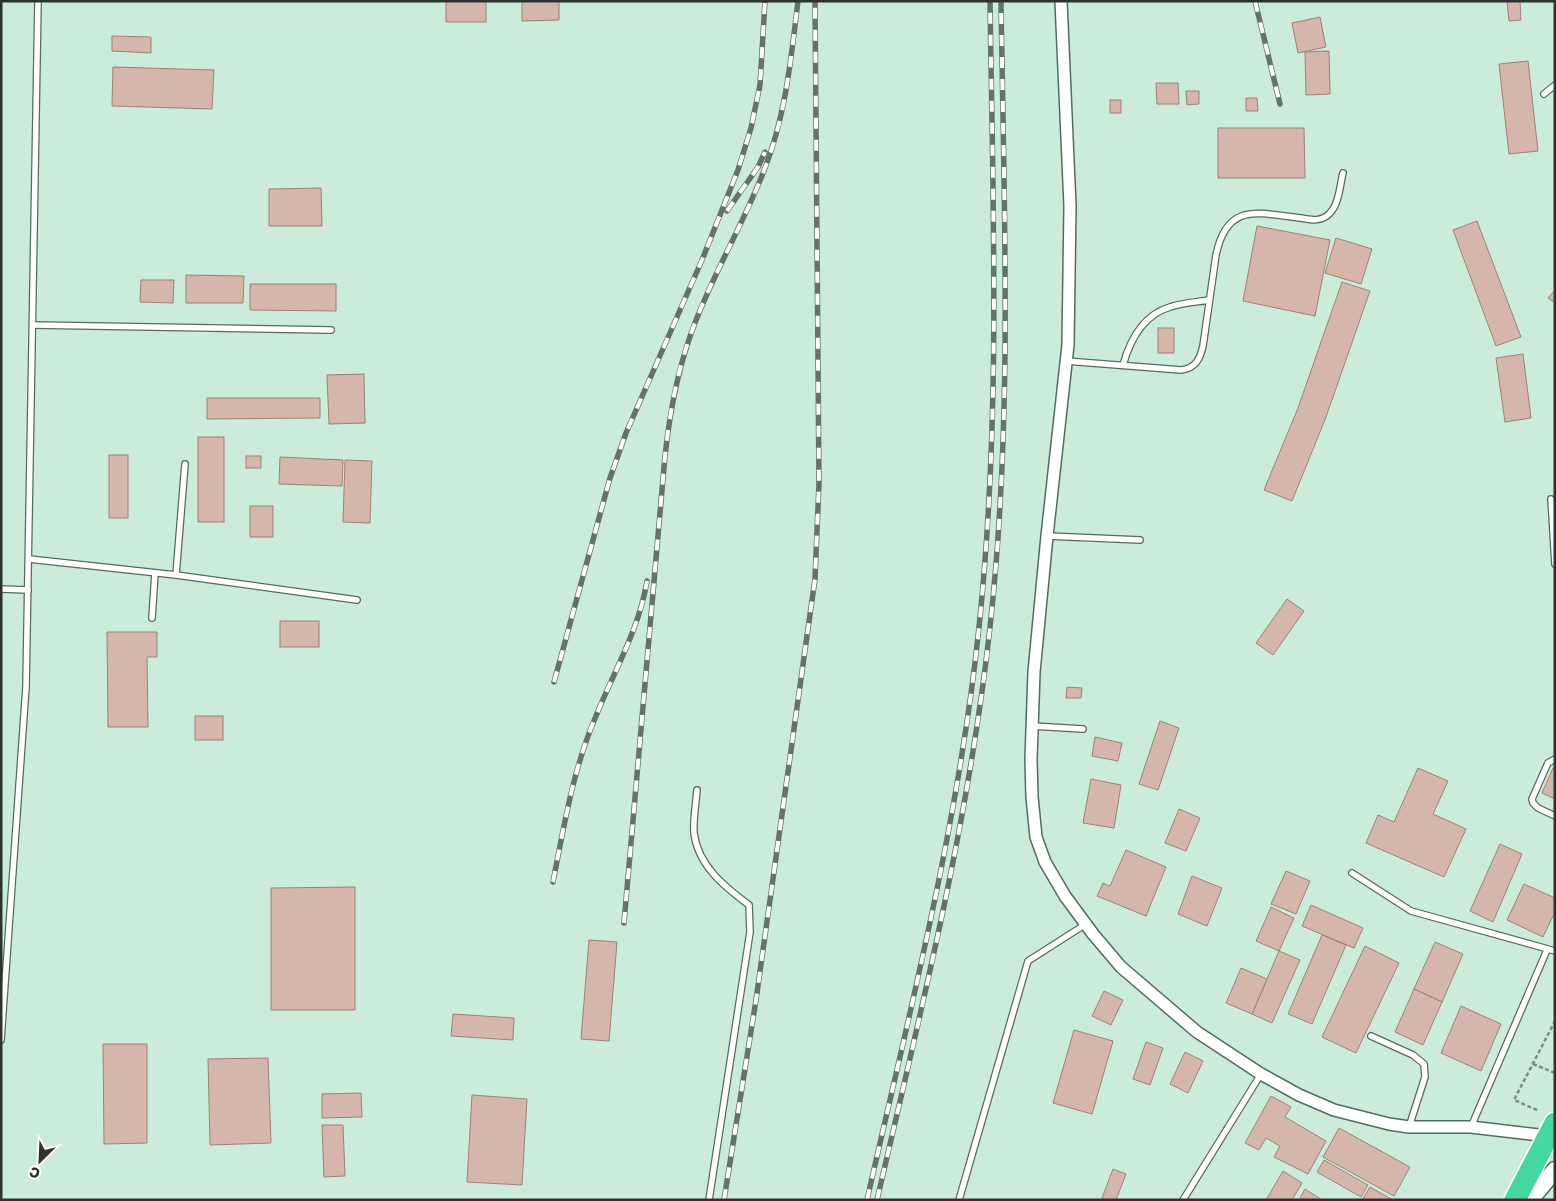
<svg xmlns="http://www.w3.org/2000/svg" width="1556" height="1201" viewBox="0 0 1556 1201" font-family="'Golos Text',sans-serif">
	<rect width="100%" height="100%" fill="#cbebdb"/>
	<g fill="#d5b6ab" stroke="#9d8076">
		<rect x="446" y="1" width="40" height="21"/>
		<polygon points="522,1 559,1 559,20 522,21"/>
		<polygon points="1507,1 1520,1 1521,20 1509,21"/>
		<polygon points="1320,17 1326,47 1298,53 1292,23"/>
		<polygon points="112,36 151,37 151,53 112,51"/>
		<polygon points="1329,51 1330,94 1306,95 1305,52"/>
		<polygon points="1528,61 1538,151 1509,154 1499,64"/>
		<polygon points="113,67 214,70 212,109 112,106"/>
		<polygon points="1156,83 1178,83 1179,104 1157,104"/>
		<polygon points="1186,91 1199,91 1199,104 1187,105"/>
		<polygon points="1246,98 1257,98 1258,111 1246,111"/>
		<rect x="1110" y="100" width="11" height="13"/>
		<polygon points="1218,128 1304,128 1305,178 1218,178"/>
		<polygon points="321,188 322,226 269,226 269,189"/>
		<polygon points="1477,221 1521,337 1496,346 1453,230"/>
		<polygon points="1257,226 1330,240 1315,316 1243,301"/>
		<polygon points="1336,238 1372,249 1361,284 1325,273"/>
		<polygon points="186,275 244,276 243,303 186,303"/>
		<polygon points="141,280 174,280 173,303 140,302"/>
		<polygon points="1342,282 1370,291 1326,417 1292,501 1264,490 1298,408"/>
		<polygon points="250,284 336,284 336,311 250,310"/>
		<polygon points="1555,290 1555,303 1548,298"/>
		<rect x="1158" y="328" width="16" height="25"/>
		<polygon points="1523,354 1531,418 1505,422 1496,358"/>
		<polygon points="364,374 365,423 329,424 327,375"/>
		<polygon points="207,398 320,398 320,418 207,419"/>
		<rect x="198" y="437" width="26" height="85"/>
		<rect x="109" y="455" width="19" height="63"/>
		<rect x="246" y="456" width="15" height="12"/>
		<polygon points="280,457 343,460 342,486 279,484"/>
		<polygon points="345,460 372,461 370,523 343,522"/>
		<rect x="250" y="506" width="23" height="31"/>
		<polygon points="1287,599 1304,611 1273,655 1256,643"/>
		<rect x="280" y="621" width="39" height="26"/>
		<polygon points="107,632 157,632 157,657 147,657 148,727 108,727"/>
		<polygon points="1067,687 1082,688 1081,698 1066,698"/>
		<rect x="195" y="716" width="28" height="24"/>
		<polygon points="1160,721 1179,728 1158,790 1139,784"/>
		<polygon points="1095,737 1122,743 1118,761 1092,756"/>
		<polygon points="1418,768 1448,781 1433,814 1466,829 1444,877 1366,843 1378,815 1394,822"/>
		<polygon points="1553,768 1555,769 1555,799 1542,793"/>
		<polygon points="1091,779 1121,785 1114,828 1083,823"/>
		<polygon points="1179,809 1200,818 1186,851 1165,843"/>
		<polygon points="1500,844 1522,854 1493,922 1470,911"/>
		<polygon points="1126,850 1166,867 1146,916 1097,896 1103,883 1110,886"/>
		<polygon points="1286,871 1310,881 1296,914 1271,904"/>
		<polygon points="1192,876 1222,888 1207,926 1178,914"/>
		<polygon points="1524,884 1555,898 1555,912 1543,937 1507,920"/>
		<polygon points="355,887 355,1010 271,1010 271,888"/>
		<polygon points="1311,905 1363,928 1354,948 1302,926"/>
		<polygon points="1271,907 1294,918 1279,951 1256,941"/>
		<polygon points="1322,935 1346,945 1312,1024 1288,1014"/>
		<polygon points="589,940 617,942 609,1041 581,1039"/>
		<polygon points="1435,942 1463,954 1442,1002 1414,989"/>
		<polygon points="1365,946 1399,963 1356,1053 1322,1037"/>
		<polygon points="1279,951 1300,960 1272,1023 1252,1014"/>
		<polygon points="1241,968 1267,979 1252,1014 1226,1003"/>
		<polygon points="1414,989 1442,1002 1423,1045 1395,1032"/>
		<polygon points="1104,991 1123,1000 1111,1025 1092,1016"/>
		<polygon points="1461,1006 1501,1024 1481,1071 1441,1053"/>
		<polygon points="453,1014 514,1018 513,1040 451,1036"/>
		<polygon points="1074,1030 1113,1041 1092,1114 1053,1103"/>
		<polygon points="1146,1042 1163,1048 1150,1085 1133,1079"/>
		<polygon points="103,1044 147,1044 147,1143 104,1144"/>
		<polygon points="1185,1052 1203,1061 1188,1093 1170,1084"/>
		<polygon points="268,1058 271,1143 210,1145 208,1059"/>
		<polygon points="361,1093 362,1117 322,1118 322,1094"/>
		<polygon points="472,1095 527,1099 522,1185 467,1182"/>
		<polygon points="1271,1096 1291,1107 1285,1117 1326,1141 1308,1174 1274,1157 1280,1146 1266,1138 1259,1150 1245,1143"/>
		<polygon points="322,1125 343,1125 345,1176 324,1177"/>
		<polygon points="1339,1128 1410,1167 1394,1196 1323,1157"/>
		<polygon points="1324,1160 1368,1185 1361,1197 1317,1172"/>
		<polygon points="1113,1169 1126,1174 1116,1200 1105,1200 1102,1198"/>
		<polygon points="1283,1171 1302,1183 1292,1200 1266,1200"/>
		<polygon points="1370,1187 1393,1200 1362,1200"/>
		<polygon points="1305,1189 1322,1200 1299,1200"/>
	</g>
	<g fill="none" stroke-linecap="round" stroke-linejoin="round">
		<defs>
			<g id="lane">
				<polyline points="1544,94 1555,85"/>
				<polyline points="33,325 331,330"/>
				<path d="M1066,361L1181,370C1196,368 1200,359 1203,346L1216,255C1227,202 1257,213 1301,218C1311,220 1322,222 1330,213C1339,204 1340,185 1343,173"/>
				<path d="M1123,365C1130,340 1143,315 1170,307C1182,303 1197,302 1209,300"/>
				<polyline points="1551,499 1555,564"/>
				<polyline points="1047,536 1140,540"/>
				<polyline points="29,559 176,575 185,464"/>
				<polyline points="176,575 357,600"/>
				<polyline points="1,589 28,590"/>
				<polyline points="152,618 155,573"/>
				<polyline points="1032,726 1083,729"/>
				<polyline points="1555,759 1548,763 1532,799 1533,803 1538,808 1555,816"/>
				<path d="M697,790C696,803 693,819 694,833C698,866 725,887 749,905L750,932L709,1200"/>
				<polyline points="1352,873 1411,911 1555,951"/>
				<polyline points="1371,1036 1413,1055 1424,1064 1425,1077 1409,1127"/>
				<polyline points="1,1040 26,687 38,1"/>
				<polyline points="1471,1127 1547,950"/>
				<polyline points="959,1200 1028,961 1086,924"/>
				<polyline points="1183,1200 1261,1074"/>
			</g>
			<polyline id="street" points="1061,1 1070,206 1068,345 1047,536 1034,672 1031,759 1032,797 1036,837 1045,862 1065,896 1093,934 1121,967 1197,1032 1261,1074 1299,1095 1334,1110 1389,1124 1409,1127 1471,1127 1548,1136"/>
			<polyline id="secondary" points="1530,1200 1555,1170"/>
			<polyline id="highway" points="1515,1200 1555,1123"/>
		</defs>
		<use href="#lane" stroke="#516d5f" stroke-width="8"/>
		<use href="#street" stroke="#516d5f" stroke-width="14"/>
		<use href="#secondary" stroke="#516d5f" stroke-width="19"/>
		<use href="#highway" stroke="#fff" stroke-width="24"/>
		<g stroke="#798f84" stroke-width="2.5" stroke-dasharray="4 2.5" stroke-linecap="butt">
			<polyline points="1533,1064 1555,1073"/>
			<polyline points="1537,1110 1514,1100 1555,1021"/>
		</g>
		<use href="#lane" stroke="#fff" stroke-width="5.5"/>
		<use href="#street" stroke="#fff" stroke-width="11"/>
		<use href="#secondary" stroke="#fff" stroke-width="16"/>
		<use href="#highway" stroke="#44d8a1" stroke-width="21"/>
		<defs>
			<g id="rail">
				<polyline points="1255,1 1280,104"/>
				<polyline points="727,211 758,167 765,152"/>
				<polyline points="554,682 610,478 626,433 702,260 738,170 751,128 760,85 765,1"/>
				<path d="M553,882C564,826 573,769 596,716C614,671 639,630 647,581"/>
				<path d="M624,923L665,456C670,410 678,366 695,323C715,270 745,221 765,168C786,114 791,58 798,1"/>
				<polyline points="724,1200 756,1000 815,579 819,483 815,1"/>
				<path d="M867,1200C910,1010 959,821 979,627C1001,419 993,210 990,1"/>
				<path d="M877,1200C921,1010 969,821 990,627C1013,420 1004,210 1001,1"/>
			</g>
		</defs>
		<use href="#rail" stroke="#61746a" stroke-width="5.5"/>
		<use href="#rail" stroke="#fff" stroke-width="4" stroke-dasharray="11" stroke-linecap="butt"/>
	</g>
	<rect width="1556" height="1201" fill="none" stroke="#28342e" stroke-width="5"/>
	<g transform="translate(40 1161) rotate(204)" stroke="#ffffff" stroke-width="4" paint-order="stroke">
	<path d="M0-4L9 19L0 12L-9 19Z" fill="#28342e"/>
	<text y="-8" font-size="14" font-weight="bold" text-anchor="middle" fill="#28342e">С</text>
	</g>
</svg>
